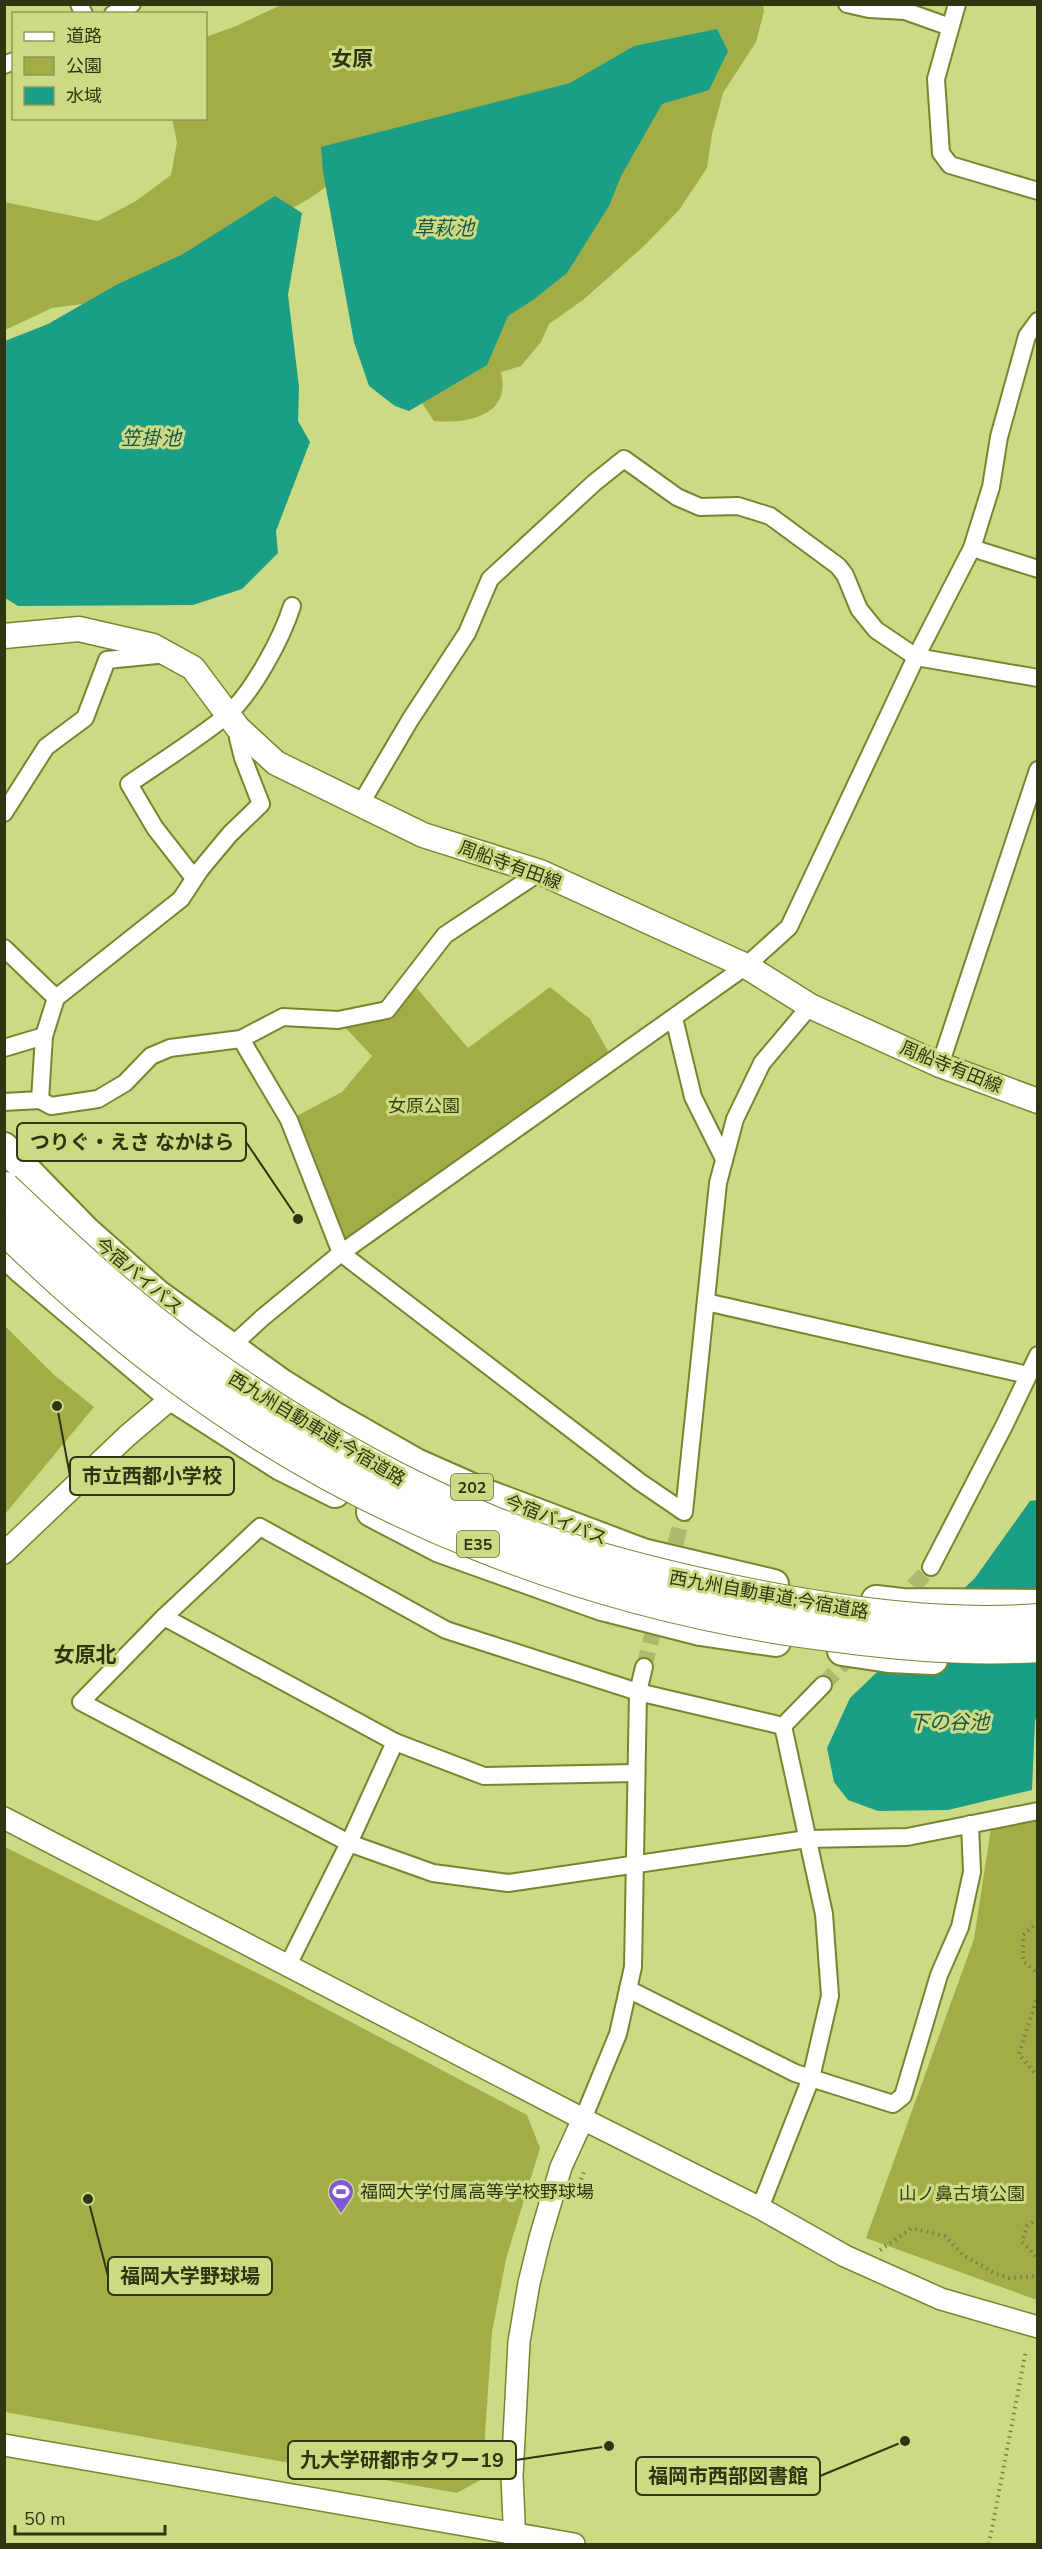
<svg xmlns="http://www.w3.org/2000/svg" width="1042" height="2549" viewBox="0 0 1042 2549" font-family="'Nunito Sans','Noto Sans JP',sans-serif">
	<rect width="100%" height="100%" fill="#cdda84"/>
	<g fill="#a1ae48">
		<path d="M281,5H763L764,11L756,42L723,93L712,134L707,168L679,210L644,246L583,300L549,324L541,342L521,366L501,372C512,416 467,424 434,421L416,394L567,95L373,154L310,198L267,223L113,300L52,308L5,330L4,202L98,221L136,201L171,175L177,142L172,119L206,118V37L236,26Z"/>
		<polygon points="410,980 468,1048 550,987 590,1019 613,1060 341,1253 289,1120 342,1092 372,1056 338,1020 387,1010"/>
		<polygon points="5,1326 53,1374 94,1407 5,1514"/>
		<polygon points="1037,1817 1037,2300 866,2238 974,1939 991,1828"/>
		<polygon points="5,1847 283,1986 527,2115 540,2148 506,2259 492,2332 482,2479 457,2493 5,2412"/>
	</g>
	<g fill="#1a9e85">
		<polygon points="717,29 728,51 709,90 662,104 621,176 609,206 567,273 533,300 508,316 487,365 409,411 395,406 369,386 354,342 323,172 321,147 570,83 634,46"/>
		<polygon points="275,196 302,213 288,295 299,387 298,421 310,442 276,531 278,553 242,589 193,605 18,606 5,598 5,341 48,324 116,285 183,254"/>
		<polygon points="1037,1500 1038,1716 1035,1720 1032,1790 948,1810 878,1811 848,1800 834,1782 827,1748 850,1698 975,1578 1030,1501"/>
	</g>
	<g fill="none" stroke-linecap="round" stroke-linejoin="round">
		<g stroke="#aeb96d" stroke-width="16" stroke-dasharray="16 8" stroke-linecap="butt">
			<polyline points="669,1567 684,1512"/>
			<polyline points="897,1604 931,1567"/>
			<polyline points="644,1667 658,1613"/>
			<polyline points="823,1685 856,1650"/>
		</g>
		<defs>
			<g id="minor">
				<polyline points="79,4 84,14"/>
				<polyline points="847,4 869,9 905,11 950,27"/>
				<polyline points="957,4 936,79 941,153 950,165 1038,191"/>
				<polyline points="113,14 132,4"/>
				<polyline points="4,65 14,61"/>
				<polyline points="972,548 1038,569"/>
				<polyline points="360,805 410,720 467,633 490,579 594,483 624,459 677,497 700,507 738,506 770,516 838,566 845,575 859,609 876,630 916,657 1038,678"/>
				<polyline points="4,813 46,747 85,718 107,660 167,654"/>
				<path d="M194,878L155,828L129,784C161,762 196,740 226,716C252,694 282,638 292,606"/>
				<polyline points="4,948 56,998 44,1036 40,1100 51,1106 98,1099 125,1083 151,1056 170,1048 241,1039 283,1017 338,1020 387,1010 445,935 540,872"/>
				<polyline points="56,998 181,899 200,870 230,834 261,804 243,758 238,738 243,732"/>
				<polyline points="674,1018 693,1097 724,1159"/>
				<polyline points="241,1039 289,1120 341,1253 640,1482 684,1512 718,1183 735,1119 762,1063 810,1006"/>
				<polyline points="4,1048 44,1036"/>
				<polyline points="940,1065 1038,770"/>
				<polyline points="4,1102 40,1100"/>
				<polyline points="706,1302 1028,1375"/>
				<polyline points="225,1352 262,1318 341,1253 746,966 789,927 916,657 972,548 991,487 999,437 1027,336 1038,321"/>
				<polyline points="931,1567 1005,1424 1038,1355"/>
				<polyline points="164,1617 395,1742 484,1776 636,1773"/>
				<polyline points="783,1726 824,1914 830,1996 811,2078 893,2104 903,2096 939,1975 960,1927 972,1872 970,1824"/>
				<polyline points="783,1726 823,1685"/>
				<polyline points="395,1742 349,1843 81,1702 164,1617 260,1527 446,1630 638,1692 783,1726"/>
				<polyline points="288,1965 349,1843 433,1873 508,1883 807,1839 907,1837 1038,1811"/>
				<polyline points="628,1989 795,2073 811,2078 760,2208"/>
				<polyline points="583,2119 618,2034 633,1967 638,1692 644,1667"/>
			</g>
			<g id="tertiary">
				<polyline points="4,1553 127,1436 181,1390"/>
				<polyline points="4,1818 583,2119 760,2208 845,2256 941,2299 1038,2327"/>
				<polyline points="4,2445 574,2544"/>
				<polyline points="515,2544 512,2476 519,2342 529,2283 540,2238 561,2167 583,2119"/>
			</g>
			<polyline id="secondary" points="4,636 79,629 153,646 193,668 238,728 276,763 423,835 540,872 746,966 810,1006 940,1065 1038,1101"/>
			<g id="trunk">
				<polyline points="4,1147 86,1231 157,1294 281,1383 337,1418 416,1463 484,1493 643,1553 774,1584"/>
				<polyline points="4,1252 22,1269 173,1397 281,1466 335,1493"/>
				<polyline points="371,1512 440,1548 602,1606 700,1631 776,1642"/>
				<polyline points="876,1600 902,1603 1038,1604"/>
				<polyline points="842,1651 889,1658 933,1660"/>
			</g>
		</defs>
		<use href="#minor" stroke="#79842e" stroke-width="20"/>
		<use href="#tertiary" stroke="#79842e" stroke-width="24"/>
		<use href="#secondary" stroke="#79842e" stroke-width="27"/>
		<use href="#trunk" stroke="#79842e" stroke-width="32"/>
		<g stroke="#777f45" stroke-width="4" stroke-dasharray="1.5 4.5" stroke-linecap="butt">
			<polyline points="1038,1922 1023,1935 1023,1961 1038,1974"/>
			<polyline points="1038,1995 1019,2054 1038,2077"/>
			<polyline points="579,2185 585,2169"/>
			<polyline points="1038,2219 1027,2226 1022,2242 1038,2258"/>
			<polyline points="880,2250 912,2228 945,2236 963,2255 996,2274 1009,2278 1038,2276"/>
			<polyline points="989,2544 1026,2350"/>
		</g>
		<use href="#minor" stroke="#fff" stroke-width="16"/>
		<use href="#tertiary" stroke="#fff" stroke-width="21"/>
		<use href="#secondary" stroke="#fff" stroke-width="24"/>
		<use href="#trunk" stroke="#fff" stroke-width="28"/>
		<defs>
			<g id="motorway-bridge">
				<path d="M4,1188C67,1248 131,1308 201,1358C291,1423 390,1481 494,1523C580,1557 670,1579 761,1597C851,1614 946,1627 1038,1620"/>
				<path d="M4,1228C60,1282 117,1333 179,1378C363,1515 587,1602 814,1633C887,1643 963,1651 1038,1646"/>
			</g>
		</defs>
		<use href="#motorway-bridge" stroke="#79842e" stroke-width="34" stroke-linecap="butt"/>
		<use href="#motorway-bridge" stroke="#fff" stroke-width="32"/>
	</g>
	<defs>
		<symbol id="stadium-pin" viewBox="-11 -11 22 30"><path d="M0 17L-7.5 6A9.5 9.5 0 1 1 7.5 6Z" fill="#8158d1" stroke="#cdda84"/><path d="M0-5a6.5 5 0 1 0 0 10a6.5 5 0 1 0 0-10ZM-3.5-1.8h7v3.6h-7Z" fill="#fff"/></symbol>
	</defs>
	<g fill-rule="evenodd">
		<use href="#stadium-pin" x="326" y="2177" width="30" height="40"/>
	</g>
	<g text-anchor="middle" stroke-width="6" stroke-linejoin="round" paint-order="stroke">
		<g fill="#cdda84" stroke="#5f6634" stroke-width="1.5">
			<rect x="451" y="1474" width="42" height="26" rx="4.5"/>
			<rect x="457" y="1531" width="42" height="26" rx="4.5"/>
		</g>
		<g font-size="16" font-weight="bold" fill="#303511">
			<text x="472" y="1493">202</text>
			<text x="478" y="1550">E35</text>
		</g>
		<g font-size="18" fill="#303511" stroke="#cdda84">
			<text transform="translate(510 865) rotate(20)" y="6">周船寺有田線</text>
			<text transform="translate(951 1067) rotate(22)" y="6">周船寺有田線</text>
			<text transform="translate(139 1276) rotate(40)" y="6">今宿バイパス</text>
			<text transform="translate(317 1429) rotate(31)" y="6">西九州自動車道;今宿道路</text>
			<text transform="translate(556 1520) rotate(21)" y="6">今宿バイパス</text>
			<text transform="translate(769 1595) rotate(10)" y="6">西九州自動車道;今宿道路</text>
		</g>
		<g font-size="18" fill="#3a4011" stroke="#cdda84">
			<text x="424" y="1112">女原公園</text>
			<text x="962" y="2200">山ノ鼻古墳公園</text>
		</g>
		<g font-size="18" fill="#303511" stroke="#cdda84" text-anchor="start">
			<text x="360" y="2198">福岡大学付属高等学校野球場</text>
		</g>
		<g font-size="20" font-style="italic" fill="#16574a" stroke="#cdda84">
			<text x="444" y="235">草萩池</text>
			<text x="151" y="445">笠掛池</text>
			<text x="949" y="1729">下の谷池</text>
		</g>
		<g font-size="21" font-weight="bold" fill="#303511" stroke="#cdda84">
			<text x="352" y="66">女原</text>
			<text x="85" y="1662">女原北</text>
		</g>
	</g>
	<path fill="none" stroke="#303511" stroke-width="2" d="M298 1219L246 1142M57 1406L70 1476M88 2199L108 2276M609 2446L516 2460M905 2441L820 2476"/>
	<g fill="#303511" stroke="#cdda84" stroke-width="2">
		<circle cx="298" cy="1219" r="6"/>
		<circle cx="57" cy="1406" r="6"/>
		<circle cx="88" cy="2199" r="6"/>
		<circle cx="609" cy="2446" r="6"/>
		<circle cx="905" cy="2441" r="6"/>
	</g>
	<g fill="#cdda84" stroke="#303511" stroke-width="2">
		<rect x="17" y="1123" width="229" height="38" rx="6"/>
		<rect x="70" y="1457" width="164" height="38" rx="6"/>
		<rect x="108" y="2257" width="164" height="38" rx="6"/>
		<rect x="288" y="2441" width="228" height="38" rx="6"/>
		<rect x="636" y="2457" width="184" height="38" rx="6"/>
	</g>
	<g font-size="20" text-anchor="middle" font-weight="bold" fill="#303511">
		<text x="132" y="1149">つりぐ・えさ なかはら</text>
		<text x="152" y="1483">市立西都小学校</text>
		<text x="190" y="2283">福岡大学野球場</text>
		<text x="402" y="2467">九大学研都市タワー19</text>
		<text x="728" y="2483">福岡市西部図書館</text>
	</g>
	<rect width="1042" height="2549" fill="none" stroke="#303511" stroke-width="12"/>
	<rect x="12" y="12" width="195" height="108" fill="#cdda84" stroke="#8e9856" stroke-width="1.5"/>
	<rect x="24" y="32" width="30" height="9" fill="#ffffff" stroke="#8e9856" stroke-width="1.5"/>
	<text x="66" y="42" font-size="18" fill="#303511">道路</text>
	<rect x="24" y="57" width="30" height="18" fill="#a1ae48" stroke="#8e9856" stroke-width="1.5"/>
	<text x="66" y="72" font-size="18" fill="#303511">公園</text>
	<rect x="24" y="87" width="30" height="18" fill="#1a9e85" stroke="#8e9856" stroke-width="1.5"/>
	<text x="66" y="102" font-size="18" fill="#303511">水域</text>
	<path d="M15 2525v9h150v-9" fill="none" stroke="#303511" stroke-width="3"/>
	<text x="24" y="2525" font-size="18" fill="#303511" stroke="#cdda84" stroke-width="4.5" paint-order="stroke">50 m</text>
</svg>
